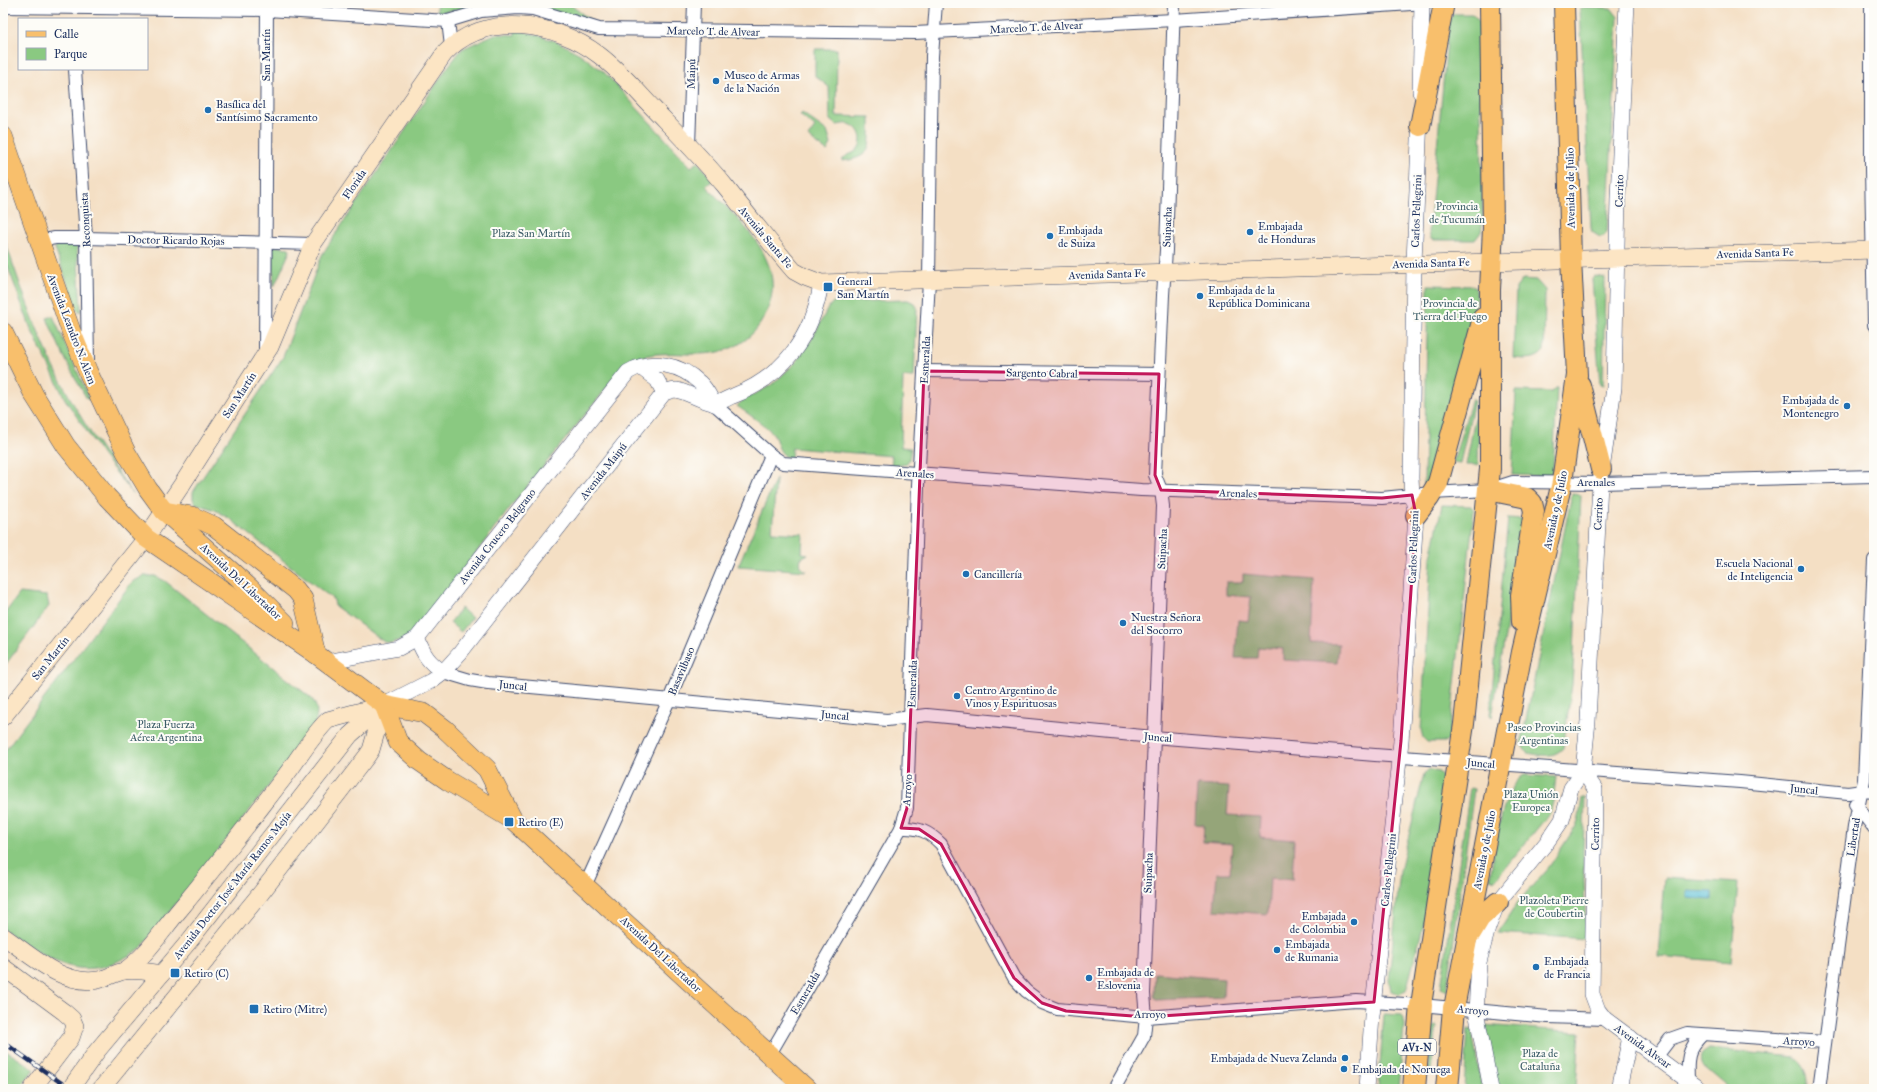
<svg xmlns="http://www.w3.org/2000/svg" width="1877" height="1092" viewBox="0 0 1877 1092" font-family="'IM FELL Great Primer',serif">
	<rect width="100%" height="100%" fill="#fdfcf7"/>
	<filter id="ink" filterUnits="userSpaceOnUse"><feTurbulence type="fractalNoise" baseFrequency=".025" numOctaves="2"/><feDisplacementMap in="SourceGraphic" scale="8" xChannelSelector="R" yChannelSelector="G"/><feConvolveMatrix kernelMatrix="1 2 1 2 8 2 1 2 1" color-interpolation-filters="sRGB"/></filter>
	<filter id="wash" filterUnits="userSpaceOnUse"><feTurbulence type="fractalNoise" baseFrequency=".012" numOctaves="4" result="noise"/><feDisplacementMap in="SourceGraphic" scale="16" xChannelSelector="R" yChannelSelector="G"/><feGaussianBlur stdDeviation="0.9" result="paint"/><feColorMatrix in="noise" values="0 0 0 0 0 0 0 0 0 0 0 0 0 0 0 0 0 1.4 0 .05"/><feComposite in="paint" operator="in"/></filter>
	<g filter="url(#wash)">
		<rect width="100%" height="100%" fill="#f4dfc4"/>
		<g fill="#8ac981" stroke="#527c70">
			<polygon points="437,3 491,3 437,13"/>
			<polygon points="518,3 568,3 593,22"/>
			<polygon points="1584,7 1611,8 1618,17 1607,232 1604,236 1600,237 1592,232 1591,228 1580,10"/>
			<polygon points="1454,14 1472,14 1479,21 1483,219 1481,232 1475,240 1435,240 1431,239 1429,232 1449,20"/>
			<path d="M515,28L558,42L580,54L604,72L691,167L698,162L713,180L706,186C742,224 797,267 760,324C749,341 731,351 712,353C682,357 652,347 626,364L513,504L414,635L391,643L384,642L335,606L334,600L230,519L215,510L195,503L193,499V492L283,357L322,255L329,244L447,68L462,49L495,34L515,35Z"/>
			<path d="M815,49H837L836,116L870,117C870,144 874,158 842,161C845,154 852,155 857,150C865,141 860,127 849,124C844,123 840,125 836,125L830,120L829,87L815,76Z"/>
			<polygon points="802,113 827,131 831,144 827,151 808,137 815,127 800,115"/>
			<path d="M3,235C22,291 41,346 70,398C88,431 111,463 133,494L103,456L65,399L31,329L3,254Z"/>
			<polygon points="59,244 73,244 77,247 81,309 80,312 77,310 55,249 56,246"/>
			<polygon points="272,246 289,248 290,251 274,287"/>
			<polygon points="1595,276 1605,278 1603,386 1600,385 1592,279"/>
			<path d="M1523,279L1536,280L1545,290L1544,351C1536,361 1524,359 1513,358L1516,288Z"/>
			<polygon points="1428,285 1475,286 1477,297 1429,482 1424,484"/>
			<path d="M908,300L914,303L917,307L914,377H903L901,447L911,448L909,460L906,464L891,467L892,456L792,448L791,459C778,454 779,446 774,435C771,429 744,411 737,406L743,400L772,385L796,362L812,339L828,308L833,302Z"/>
			<path d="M53,316L89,398V400L87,399C72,373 58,346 47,318Z"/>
			<polygon points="1557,387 1553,472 1547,476 1512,475 1516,391 1552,392"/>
			<polygon points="1479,397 1478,465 1466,465"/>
			<polygon points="1472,399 1474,401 1460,463 1453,462"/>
			<path d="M776,479L772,532L803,534L802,553L808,554L801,558C799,564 801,569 807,571L738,566Z"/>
			<path d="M1572,494L1581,495L1574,652L1572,684L1563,748C1553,759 1540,755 1527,753L1521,744Z"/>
			<polygon points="1442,505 1471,506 1474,510 1449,738 1445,742 1427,742 1423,738 1421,730 1431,557"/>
			<polygon points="1508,518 1524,519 1492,717 1490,715"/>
			<polygon points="1243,574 1314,580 1311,643 1339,644 1337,663 1283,660 1283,649 1258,647 1257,658 1235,658 1238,620 1248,621 1251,597 1226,595 1226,582 1243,582"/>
			<path d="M144,576H155L165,581L311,698C320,708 317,718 313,730L141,948C82,988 55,963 3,929V753L132,582Z"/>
			<polygon points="20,593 47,596 49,606 3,668 3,616"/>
			<polygon points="461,608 472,618 461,632 450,623"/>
			<polygon points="1430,770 1439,772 1444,779 1445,786 1425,919 1406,991 1399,994 1391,991 1389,980 1400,871 1424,774"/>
			<path d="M1524,775L1556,777L1553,802L1550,813L1495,880L1490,878C1494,853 1501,789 1524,775Z"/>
			<polygon points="1197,785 1229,787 1227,815 1261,817 1260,837 1294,840 1292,880 1270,878 1268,914 1214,910 1217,873 1230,873 1232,844 1203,842 1204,825 1195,824"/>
			<polygon points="1470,788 1474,789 1447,990 1441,988"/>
			<polygon points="1582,798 1585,798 1583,851 1586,939 1498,933 1518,902 1549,867 1576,826 1579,818"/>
			<polygon points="1664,878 1738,883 1731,962 1658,956"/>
			<polygon points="1155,973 1224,979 1223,997 1157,1000 1154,996"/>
			<polygon points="1384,1014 1402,1015 1404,1025 1399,1089 1378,1089"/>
			<polygon points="1483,1025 1580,1032 1576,1086 1565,1085 1565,1089 1496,1089"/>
			<polygon points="1432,1026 1437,1026 1431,1070 1428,1069"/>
			<polygon points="1468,1029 1472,1030 1482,1089 1464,1089"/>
			<polygon points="3,1049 34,1069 19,1089 3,1089"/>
			<path d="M1709,1049L1795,1057C1806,1065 1810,1076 1807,1089H1730L1702,1065C1698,1057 1702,1052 1709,1049Z"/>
		</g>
		<polygon fill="#57bed5" stroke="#39769a" points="1687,891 1712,892 1712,900 1687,898"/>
	</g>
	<g filter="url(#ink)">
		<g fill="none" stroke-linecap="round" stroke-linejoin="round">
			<defs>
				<g id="minor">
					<polyline points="1871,3 1871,169 1874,325"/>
					<polyline points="3,7 267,10 448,21 481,11 518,8 533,9 599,29 915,33 1174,20 1426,3"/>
					<polyline points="448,21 451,46"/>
					<polyline points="75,69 86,238 88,361"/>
					<polyline points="689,145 694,3"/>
					<polyline points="39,241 55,238 86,238 313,244"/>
					<polyline points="265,354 267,3"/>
					<polyline points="924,371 1159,374"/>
					<polyline points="714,404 771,455 783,463 1141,490 1382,498 1432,493 1488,490 1513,482 1600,483 1874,476"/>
					<polyline points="443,672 470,680 488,683 887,720 927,715 1153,737 1375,755 1740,782 1848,793 1862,791 1874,792"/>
					<polyline points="1855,804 1874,828"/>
					<path d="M901,828C919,827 929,832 941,844L1014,978L1026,991L1042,1003L1057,1009L1146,1017L1356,1001L1421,1005L1548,1017L1605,1019"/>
					<polyline points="585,886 669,700 771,455"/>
					<polyline points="770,1054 901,828 907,808 918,485 929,280 932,56 936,3"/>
					<polyline points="1657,1056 1670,1039 1687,1033 1825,1042"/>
					<path d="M1688,1080C1687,1059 1687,1050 1702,1035"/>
					<polyline points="1114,1089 1144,1036 1146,1017 1144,994 1163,506 1161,490 1155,475 1163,295 1166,250 1174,3"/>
					<polyline points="1819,1089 1854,827 1864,780 1874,560"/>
				</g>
				<g id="tertiary">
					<polyline points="1627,3 1618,197 1614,388 1600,483 1588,721 1583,771 1595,789 1592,994 1598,1010 1605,1019 1699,1089"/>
					<polyline points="1420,92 1422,3"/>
					<polyline points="640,367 657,380 664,393"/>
					<path d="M417,638C424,655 428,662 443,672"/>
					<path d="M326,662L399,648L417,638L628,372C651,358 681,364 700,383C706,388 710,397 714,404"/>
					<path d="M384,705L431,681L443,672L460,653L664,393C667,392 672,390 676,390C688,392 700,401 713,403C719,404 727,398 733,396C783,377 813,336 821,283"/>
					<polyline points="1367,1089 1372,1016 1401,741 1416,515 1412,495 1411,478 1414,263 1420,116"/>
					<polyline points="1491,1089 1476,1011 1479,962 1488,928 1498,902 1547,842 1562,820 1571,788 1583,771"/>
					<polyline points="1619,1089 1630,1037"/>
				</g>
				<g id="secondary">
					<path d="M3,717L146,538L183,483L270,347L313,244L444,54C484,10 556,22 599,55C619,70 636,90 653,108C678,134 703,159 725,186C748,215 770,243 794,271L805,277L821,283L1874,250"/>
					<path d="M3,936C31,955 62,986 98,980C107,978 115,973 124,971C137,969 149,972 161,974"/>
					<polyline points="3,967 64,1012 72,1019 75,1026 71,1038 32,1089"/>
					<path d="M124,971C148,955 162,930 181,908C217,865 251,820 286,775C299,758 313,734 328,720L380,706"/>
					<polyline points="70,1089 97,1051 190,940 350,735 384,705"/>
					<polyline points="101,1089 261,893 367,756 371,750 384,705"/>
				</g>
				<g id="primary">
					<polyline points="3,136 71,331 88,372 126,452 148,489 164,511 250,588 285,623"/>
					<polyline points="3,332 34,395 66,446 107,497 146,538 316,654 384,705 424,713 445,729 487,769 513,820"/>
					<polyline points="164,511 192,516 214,526 296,590 303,599 316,654"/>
					<polyline points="384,705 398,742 419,761 448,781 513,820 807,1089"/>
				</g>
				<g id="trunk">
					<polyline points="1420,126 1444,3"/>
					<polyline points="1580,385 1601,469"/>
					<polyline points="1488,490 1527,498 1532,503 1534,511 1521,595 1522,622"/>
					<polyline points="1416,515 1429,498 1438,483 1483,318"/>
					<polyline points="1471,933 1480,918 1498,902"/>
					<polyline points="1421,1005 1464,724 1490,469 1490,290 1493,228 1490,3"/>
					<polyline points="1454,1008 1522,652 1562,482 1577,375 1571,259 1564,3"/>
				</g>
				<g id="motorway">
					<polyline points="1414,1089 1421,1005"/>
					<polyline points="1447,1089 1454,1008"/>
				</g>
			</defs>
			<use href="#minor" stroke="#3c496d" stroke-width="14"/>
			<use href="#tertiary" stroke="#3c496d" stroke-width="16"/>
			<use href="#secondary" stroke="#3c496d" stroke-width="18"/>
			<use href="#primary" stroke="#3c496d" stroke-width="20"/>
			<use href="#trunk" stroke="#3c496d" stroke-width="22"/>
			<use href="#motorway" stroke="#3c496d" stroke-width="24"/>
			<use href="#minor" stroke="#fff" stroke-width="12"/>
			<use href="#tertiary" stroke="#fff" stroke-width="15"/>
			<use href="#secondary" stroke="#fce5c4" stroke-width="17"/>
			<use href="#primary" stroke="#f8bf6c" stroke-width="19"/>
			<use href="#trunk" stroke="#f8bf6c" stroke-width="20"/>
			<use href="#motorway" stroke="#f8bf6c" stroke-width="22"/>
			<defs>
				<polyline id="rail" points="3,1042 70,1089"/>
			</defs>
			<use href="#rail" stroke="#1b2f5e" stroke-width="4.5"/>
			<use href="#rail" stroke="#fdfcf7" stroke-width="3" stroke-dasharray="9" stroke-linecap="butt"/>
		</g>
	</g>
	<path fill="#c2185b" fill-opacity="0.2" stroke="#c2185b" stroke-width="3" stroke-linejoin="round" d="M924,371L1159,374L1155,475L1161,490L1382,498L1412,495L1416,515L1401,741L1374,1002L1146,1017L1066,1011L1042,1003L1014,978L941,844L919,829L901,828L907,808Z"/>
	<g fill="#1f6fb2" stroke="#fdfcf7" stroke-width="1.5">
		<circle cx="716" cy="81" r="4"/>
		<circle cx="208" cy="110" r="4"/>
		<circle cx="1250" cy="232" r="4"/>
		<circle cx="1050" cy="236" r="4"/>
		<rect x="823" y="282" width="10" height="10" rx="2"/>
		<circle cx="1200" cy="296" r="4"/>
		<circle cx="1847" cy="406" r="4"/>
		<circle cx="1801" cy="569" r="4"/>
		<circle cx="966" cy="574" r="4"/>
		<circle cx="1123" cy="623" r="4"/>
		<circle cx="957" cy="696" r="4"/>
		<rect x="504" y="817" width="10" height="10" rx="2"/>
		<circle cx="1354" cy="922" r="4"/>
		<circle cx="1277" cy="950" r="4"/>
		<circle cx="1536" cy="967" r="4"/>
		<rect x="170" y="968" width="10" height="10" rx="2"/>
		<circle cx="1089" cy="978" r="4"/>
		<rect x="249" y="1004" width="10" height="10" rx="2"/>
		<circle cx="1345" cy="1058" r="4"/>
		<circle cx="1344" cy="1069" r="4"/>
	</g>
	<g text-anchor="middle" stroke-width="4" stroke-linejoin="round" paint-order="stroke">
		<rect fill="#fdfcf7" stroke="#5f6c8c" stroke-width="1" x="1398" y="1039" width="38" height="16" rx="3"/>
		<g font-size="10" font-weight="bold" fill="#1b2f5e">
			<text x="1417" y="1051">AV1-N</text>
		</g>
		<g font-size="11" fill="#1b2f5e" stroke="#fdfcf7">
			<text transform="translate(1036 27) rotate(-3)" y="4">Marcelo T. de Alvear</text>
			<text transform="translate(713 31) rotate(1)" y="4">Marcelo T. de Alvear</text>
			<text transform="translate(266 55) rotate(-90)" y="4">San Martín</text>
			<text transform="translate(691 74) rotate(-88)" y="4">Maipú</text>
			<text transform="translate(354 184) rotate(-56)" y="4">Florida</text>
			<text transform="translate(1570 188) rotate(-91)" y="4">Avenida 9 de Julio</text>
			<text transform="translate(1619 191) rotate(-88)" y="4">Cerrito</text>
			<text transform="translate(1416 211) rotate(-88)" y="4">Carlos Pellegrini</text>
			<text transform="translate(85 220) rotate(-93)" y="4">Reconquista</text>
			<text transform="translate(1167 227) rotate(-88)" y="4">Suipacha</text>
			<text transform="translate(766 237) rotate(50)" y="4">Avenida Santa Fe</text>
			<text transform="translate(176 240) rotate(1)" y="4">Doctor Ricardo Rojas</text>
			<text transform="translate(1755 253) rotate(-2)" y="4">Avenida Santa Fe</text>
			<text transform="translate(1431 263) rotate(-2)" y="4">Avenida Santa Fe</text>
			<text transform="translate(1107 274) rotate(-2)" y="4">Avenida Santa Fe</text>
			<text transform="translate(72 329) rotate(69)" y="4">Avenida Leandro N. Alem</text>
			<text transform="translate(925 360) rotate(-87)" y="4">Esmeralda</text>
			<text transform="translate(1042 373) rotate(1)" y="4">Sargento Cabral</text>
			<text transform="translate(239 395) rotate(-57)" y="4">San Martín</text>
			<text transform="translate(603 471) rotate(-52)" y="4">Avenida Maipú</text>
			<text transform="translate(915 473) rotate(4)" y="4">Arenales</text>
			<text x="1596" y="486">Arenales</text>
			<text transform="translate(1238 493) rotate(2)" y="4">Arenales</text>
			<text transform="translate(1555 510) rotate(-78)" y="4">Avenida 9 de Julio</text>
			<text transform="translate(1598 514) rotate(-87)" y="4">Cerrito</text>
			<text transform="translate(497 536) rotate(-52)" y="4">Avenida Crucero Belgrano</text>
			<text transform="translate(1413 547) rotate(-88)" y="4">Carlos Pellegrini</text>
			<text transform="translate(1162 549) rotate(-87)" y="4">Suipacha</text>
			<text transform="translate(241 581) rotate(43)" y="4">Avenida Del Libertador</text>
			<text transform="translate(50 658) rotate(-51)" y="4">San Martín</text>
			<text transform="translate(681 671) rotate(-67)" y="4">Basavilbaso</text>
			<text transform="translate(912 684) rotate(-88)" y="4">Esmeralda</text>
			<text transform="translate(513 685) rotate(6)" y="4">Juncal</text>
			<text transform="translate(835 715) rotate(5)" y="4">Juncal</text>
			<text transform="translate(1158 737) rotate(5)" y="4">Juncal</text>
			<text transform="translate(1481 763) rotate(5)" y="4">Juncal</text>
			<text transform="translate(1804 789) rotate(6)" y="4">Juncal</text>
			<text transform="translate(907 790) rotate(-86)" y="4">Arroyo</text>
			<text transform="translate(1595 834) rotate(-89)" y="4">Cerrito</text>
			<text transform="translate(1853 837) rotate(-81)" y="4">Libertad</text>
			<text transform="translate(1484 850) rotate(-79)" y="4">Avenida 9 de Julio</text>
			<text transform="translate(1388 870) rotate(-84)" y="4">Carlos Pellegrini</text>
			<text transform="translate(1148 873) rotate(-88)" y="4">Suipacha</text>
			<text transform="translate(232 885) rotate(-52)" y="4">Avenida Doctor José María Ramos Mejía</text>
			<text transform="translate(661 954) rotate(43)" y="4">Avenida Del Libertador</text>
			<text transform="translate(805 993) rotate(-60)" y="4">Esmeralda</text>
			<text transform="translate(1473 1010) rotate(6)" y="4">Arroyo</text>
			<text transform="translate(1150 1014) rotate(1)" y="4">Arroyo</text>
			<text transform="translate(1799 1041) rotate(4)" y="4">Arroyo</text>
			<text transform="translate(1643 1046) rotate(36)" y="4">Avenida Alvear</text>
		</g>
		<g font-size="11" fill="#1b2f5e" stroke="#fdfcf7" text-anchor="start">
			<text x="724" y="79">Museo de Armas<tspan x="724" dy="13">de la Nación</tspan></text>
			<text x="216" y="108">Basílica del<tspan x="216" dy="13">Santísimo Sacramento</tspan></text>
			<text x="1258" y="230">Embajada<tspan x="1258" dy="13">de Honduras</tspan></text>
			<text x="1058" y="234">Embajada<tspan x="1058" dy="13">de Suiza</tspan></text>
			<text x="837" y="285">General<tspan x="837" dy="13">San Martín</tspan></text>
			<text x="1208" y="294">Embajada de la<tspan x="1208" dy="13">República Dominicana</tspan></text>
			<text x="1839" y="404" text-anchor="end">Embajada de<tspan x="1839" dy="13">Montenegro</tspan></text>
			<text x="1793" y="567" text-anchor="end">Escuela Nacional<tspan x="1793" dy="13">de Inteligencia</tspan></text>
			<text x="974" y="578">Cancillería</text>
			<text x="1131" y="621">Nuestra Señora<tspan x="1131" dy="13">del Socorro</tspan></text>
			<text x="965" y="694">Centro Argentino de<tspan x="965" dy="13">Vinos y Espirituosas</tspan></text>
			<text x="518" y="826">Retiro (E)</text>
			<text x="1346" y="920" text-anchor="end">Embajada<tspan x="1346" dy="13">de Colombia</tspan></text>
			<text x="1285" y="948">Embajada<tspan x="1285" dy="13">de Rumania</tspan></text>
			<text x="1544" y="965">Embajada<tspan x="1544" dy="13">de Francia</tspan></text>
			<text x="1097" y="976">Embajada de<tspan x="1097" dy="13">Eslovenia</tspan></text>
			<text x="184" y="977">Retiro (C)</text>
			<text x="263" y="1013">Retiro (Mitre)</text>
			<text x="1337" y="1062" text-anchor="end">Embajada de Nueva Zelanda</text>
			<text x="1352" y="1073">Embajada de Noruega</text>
		</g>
		<g font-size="11" fill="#3c5d68" stroke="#fdfcf7">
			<text x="1457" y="210">Provincia<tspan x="1457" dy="13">de Tucumán</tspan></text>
			<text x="531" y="237">Plaza San Martín</text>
			<text x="1450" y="307">Provincia de<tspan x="1450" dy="13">Tierra del Fuego</tspan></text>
			<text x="166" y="728">Plaza Fuerza<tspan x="166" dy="13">Aérea Argentina</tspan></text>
			<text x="1544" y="731">Paseo Provincias<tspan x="1544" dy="13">Argentinas</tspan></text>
			<text x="1531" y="798">Plaza Unión<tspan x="1531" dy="13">Europea</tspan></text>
			<text x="1554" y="904">Plazoleta Pierre<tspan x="1554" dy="13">de Coubertin</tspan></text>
			<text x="1540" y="1057">Plaza de<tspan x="1540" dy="13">Cataluña</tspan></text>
		</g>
	</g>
	<rect width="1877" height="1092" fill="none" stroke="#fdfcf7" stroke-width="16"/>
	<rect x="18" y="18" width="130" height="52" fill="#fdfcf7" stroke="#a3aaba"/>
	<rect x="26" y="31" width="20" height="6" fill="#f8bf6c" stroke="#a3aaba"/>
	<text x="54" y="38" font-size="12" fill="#1b2f5e">Calle</text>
	<rect x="26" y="48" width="20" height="12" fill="#8ac981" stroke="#a3aaba"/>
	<text x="54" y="58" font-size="12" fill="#1b2f5e">Parque</text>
</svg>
